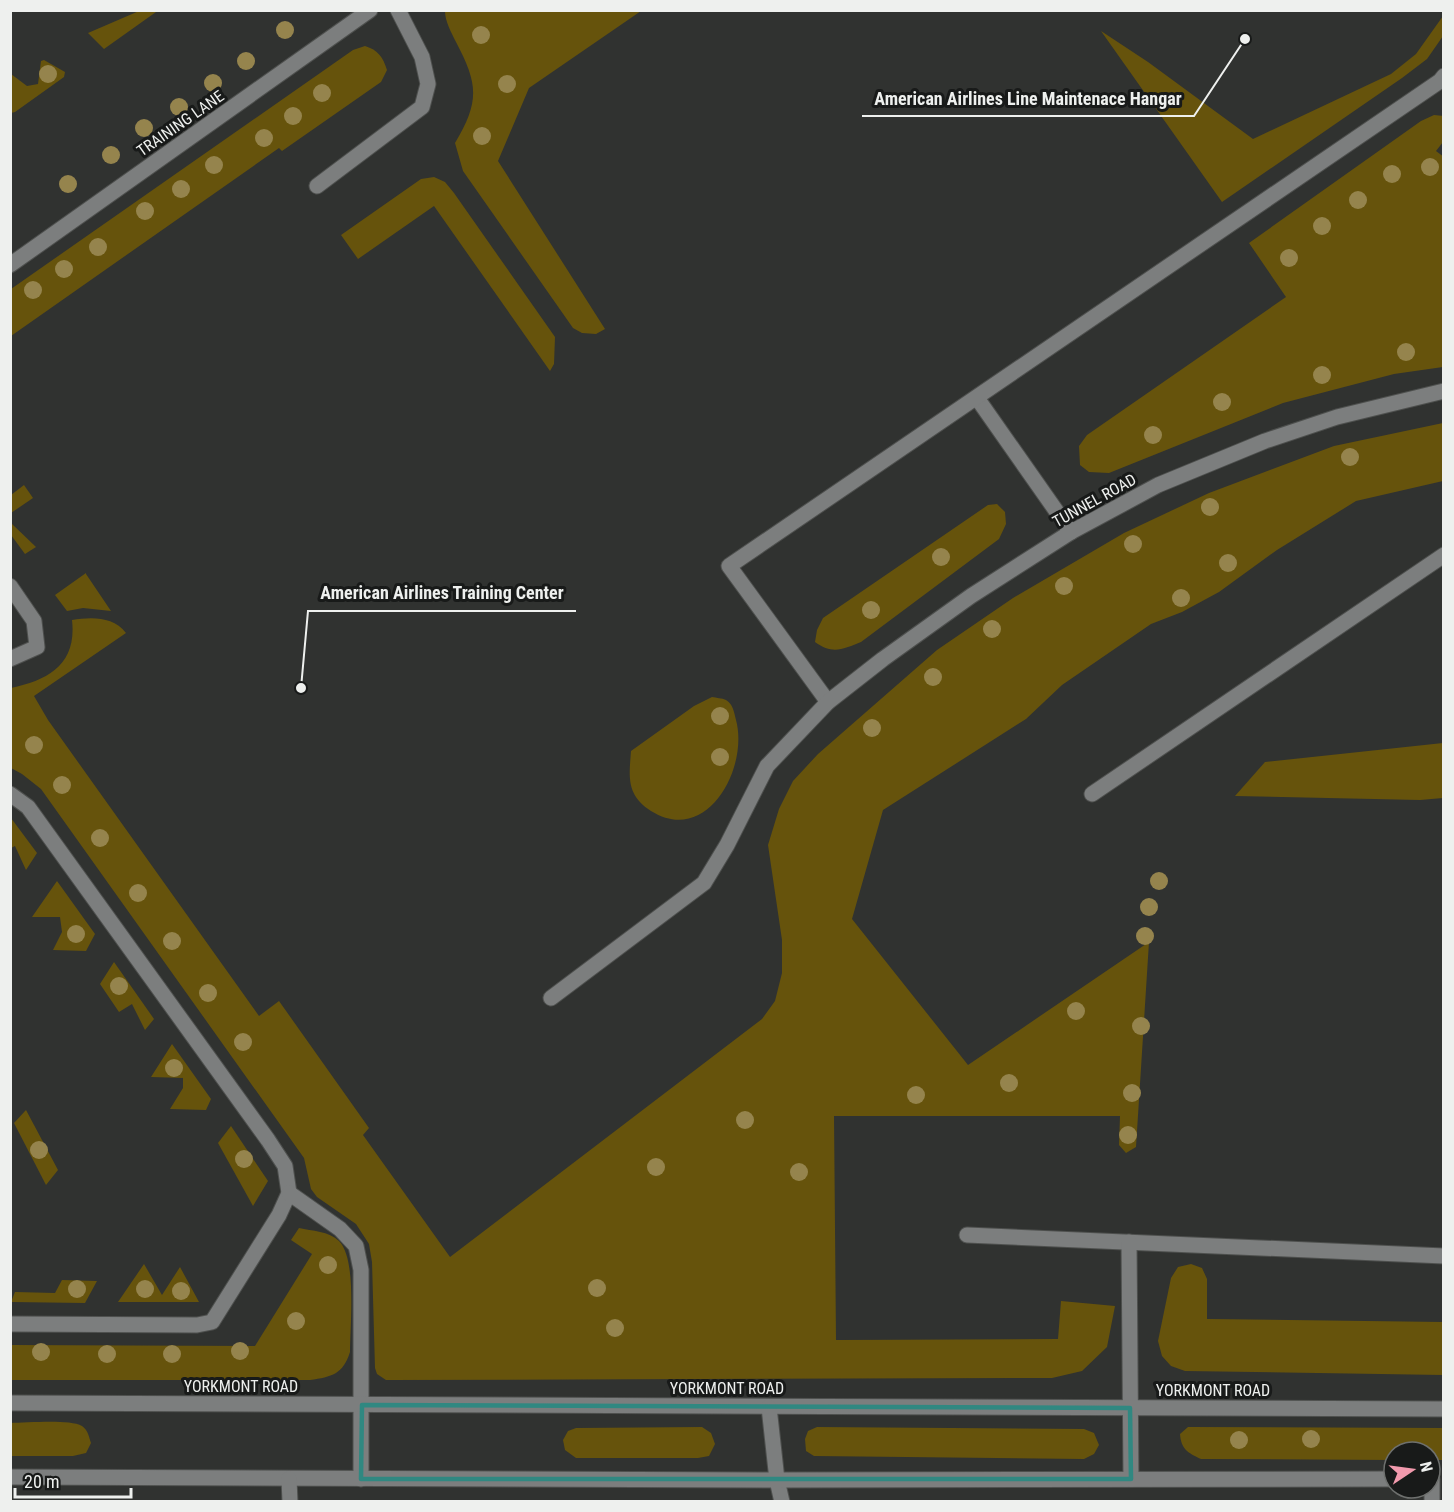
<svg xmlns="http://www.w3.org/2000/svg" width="1454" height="1512" viewBox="0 0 1454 1512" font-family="'Roboto Condensed',sans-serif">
	<rect width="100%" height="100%" fill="#303230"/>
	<g fill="#66530c">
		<polygon points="139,11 156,12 104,49 88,33"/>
		<path d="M445,11H641L529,88L498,161L605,329L596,334L582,333L573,328L463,171L455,143C480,101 478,84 456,42C451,32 445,21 445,11Z"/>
		<polygon points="1443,16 1443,36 1427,59 1402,78 1222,202 1101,31 1148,62 1253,139 1391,74 1416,54"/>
		<path d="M365,46C378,50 383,57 387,70L381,82L282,151L279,148L11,336V289L353,50Z"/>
		<polygon points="44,60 65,72 64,77 15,112 11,113 11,74 27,86 38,84 41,61"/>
		<polygon points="1434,115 1444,116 1443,142 1436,151 1444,157 1443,367 1394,374 1283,403 1109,473 1089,472 1080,465 1079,446 1087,435 1286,297 1249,243 1421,121"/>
		<polygon points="434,177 445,182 454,193 555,337 554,364 550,371 434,206 358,259 341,235 421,179"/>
		<path d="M1443,423V481L1356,501L1277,550L1219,592L1182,612L1151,624L1062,685L1026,719L883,810L852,919L968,1065L1149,942L1136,1147L1126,1153L1119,1145L1120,1116H834L836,1340L1058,1339L1061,1301L1115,1306L1107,1347L1082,1371L1052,1378L386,1380L377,1374L375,1368L372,1262L369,1244L356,1224L317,1197L311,1189L304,1158L41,789L22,774L11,768V688C49,680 77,664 72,620C91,617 113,616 126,633L34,696L48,720L259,1016L279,1001L369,1128L363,1135L450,1257L762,1019L775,1001L782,973V940L768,845L779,809L793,781L818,754L937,650L1013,598L1124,533L1209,493L1334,446Z"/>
		<polygon points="24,485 33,498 11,513 11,495"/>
		<path d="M997,504L1005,512L1006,524L999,539L861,642C843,649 833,655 815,642L817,630L823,618L988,505Z"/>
		<polygon points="11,523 36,547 25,554 11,535"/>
		<polygon points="86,573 86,574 111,611 83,608 67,611 55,595"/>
		<path d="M712,697C716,698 722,698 726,700C733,704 734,712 736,720C749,768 707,846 651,811C626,795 629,777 631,751L694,706Z"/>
		<polygon points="1443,743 1443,798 1420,800 1235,796 1265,762"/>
		<polygon points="11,818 37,853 26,870 15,846 11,848"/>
		<polygon points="57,881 95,934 86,951 53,950 62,932 60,917 32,917"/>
		<polygon points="114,962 154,1019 145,1030 132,1004 119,1012 100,984"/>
		<polygon points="172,1044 211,1099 206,1110 170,1109 183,1088 183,1078 151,1077"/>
		<polygon points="26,1110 58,1170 46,1185 14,1123"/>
		<polygon points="231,1126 268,1181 253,1206 218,1143"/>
		<path d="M299,1228C312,1231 329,1231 339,1241C357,1259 350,1325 350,1352C343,1374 332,1377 310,1380H11V1345L255,1346L312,1254L291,1240Z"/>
		<polygon points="144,1264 162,1295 180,1267 199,1302 118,1302"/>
		<polygon points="1191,1264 1202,1268 1207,1279 1207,1319 1443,1322 1443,1375 1185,1371 1171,1366 1162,1356 1158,1341 1171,1278 1178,1267"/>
		<polygon points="62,1280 97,1281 85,1303 11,1302 15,1292 55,1293"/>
		<path d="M10,1423C27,1423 69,1419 82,1426C88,1430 89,1437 91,1443L86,1453L73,1456H11Z"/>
		<polygon points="702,1427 711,1433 715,1444 709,1456 698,1458 576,1458 565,1450 563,1440 568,1431 576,1428"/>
		<polygon points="817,1427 1084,1429 1094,1433 1099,1445 1094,1454 1084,1459 814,1456 806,1451 805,1439 808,1431"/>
		<path d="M1188,1427L1443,1428V1460H1430V1452H1394V1460L1201,1459C1188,1453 1181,1449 1180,1434Z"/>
	</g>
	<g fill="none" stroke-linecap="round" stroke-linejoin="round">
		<defs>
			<g id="minor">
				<polyline points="317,186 422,107 428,84 422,57 398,10"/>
				<polyline points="10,265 370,10"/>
				<polyline points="977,398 1071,532"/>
				<polyline points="10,586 34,621 37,647 10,659"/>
				<polyline points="828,702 729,566 1440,81 1444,76"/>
				<polyline points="10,794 28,807 268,1140 285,1166 289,1193 279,1215 212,1322 197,1325 10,1324"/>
				<polyline points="1092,794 1444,555"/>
				<polyline points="551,998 704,883 727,845 767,766 828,702 883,659 971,596 1071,532 1158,485 1265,441 1337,417 1444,391"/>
				<polyline points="289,1193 340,1229 356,1246 361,1270 361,1479"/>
				<polyline points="967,1235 1444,1256"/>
				<polyline points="1129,1242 1131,1479"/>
				<polyline points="10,1403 1444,1409"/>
				<polyline points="769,1407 777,1480 782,1502"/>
				<polyline points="10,1477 777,1480 1394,1479"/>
				<polyline points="289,1479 290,1502"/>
				<polyline points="1432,1479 1432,1502"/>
			</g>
		</defs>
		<use href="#minor" stroke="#4e504e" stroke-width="17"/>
		<use href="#minor" stroke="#7c7e7e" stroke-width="15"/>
	</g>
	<g fill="#95844d">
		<circle cx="285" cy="30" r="9"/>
		<circle cx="481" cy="35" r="9"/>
		<circle cx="246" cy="61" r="9"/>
		<circle cx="48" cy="74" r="9"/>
		<circle cx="213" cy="83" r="9"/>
		<circle cx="507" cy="84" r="9"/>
		<circle cx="322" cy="93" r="9"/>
		<circle cx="179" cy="107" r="9"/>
		<circle cx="293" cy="116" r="9"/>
		<circle cx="144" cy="128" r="9"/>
		<circle cx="482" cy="136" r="9"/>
		<circle cx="264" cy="138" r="9"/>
		<circle cx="111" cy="155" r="9"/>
		<circle cx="214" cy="165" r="9"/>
		<circle cx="1430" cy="167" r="9"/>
		<circle cx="1392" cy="174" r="9"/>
		<circle cx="68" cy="184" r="9"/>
		<circle cx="181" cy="189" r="9"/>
		<circle cx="1358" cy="200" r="9"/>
		<circle cx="145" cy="211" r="9"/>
		<circle cx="1322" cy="226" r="9"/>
		<circle cx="98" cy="247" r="9"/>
		<circle cx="1289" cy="258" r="9"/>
		<circle cx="64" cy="269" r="9"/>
		<circle cx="33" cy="290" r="9"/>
		<circle cx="1406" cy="352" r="9"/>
		<circle cx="1322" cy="375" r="9"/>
		<circle cx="1222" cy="402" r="9"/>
		<circle cx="1153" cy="435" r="9"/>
		<circle cx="1350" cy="457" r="9"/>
		<circle cx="1210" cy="507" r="9"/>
		<circle cx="1133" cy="544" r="9"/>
		<circle cx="941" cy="557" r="9"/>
		<circle cx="1228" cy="563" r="9"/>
		<circle cx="1064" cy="586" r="9"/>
		<circle cx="1181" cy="598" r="9"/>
		<circle cx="871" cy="610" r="9"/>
		<circle cx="992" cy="629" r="9"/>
		<circle cx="933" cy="677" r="9"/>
		<circle cx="720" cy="716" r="9"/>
		<circle cx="872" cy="728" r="9"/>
		<circle cx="34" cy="745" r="9"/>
		<circle cx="720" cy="757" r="9"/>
		<circle cx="62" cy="785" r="9"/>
		<circle cx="100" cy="838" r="9"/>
		<circle cx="1159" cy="881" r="9"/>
		<circle cx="138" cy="893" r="9"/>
		<circle cx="1149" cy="907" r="9"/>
		<circle cx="76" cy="934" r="9"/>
		<circle cx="1145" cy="936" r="9"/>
		<circle cx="172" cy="941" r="9"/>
		<circle cx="119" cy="986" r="9"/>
		<circle cx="208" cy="993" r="9"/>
		<circle cx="1076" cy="1011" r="9"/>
		<circle cx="1141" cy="1026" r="9"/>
		<circle cx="243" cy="1042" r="9"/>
		<circle cx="174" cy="1068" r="9"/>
		<circle cx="1009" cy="1083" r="9"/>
		<circle cx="1132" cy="1093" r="9"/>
		<circle cx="916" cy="1095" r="9"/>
		<circle cx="745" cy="1120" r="9"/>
		<circle cx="1128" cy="1135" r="9"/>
		<circle cx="39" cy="1150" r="9"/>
		<circle cx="244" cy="1159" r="9"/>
		<circle cx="656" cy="1167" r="9"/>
		<circle cx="799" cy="1172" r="9"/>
		<circle cx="328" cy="1265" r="9"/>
		<circle cx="597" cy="1288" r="9"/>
		<circle cx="77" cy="1289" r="9"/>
		<circle cx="145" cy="1289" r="9"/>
		<circle cx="181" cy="1291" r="9"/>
		<circle cx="296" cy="1321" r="9"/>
		<circle cx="615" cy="1328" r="9"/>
		<circle cx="240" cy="1351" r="9"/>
		<circle cx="41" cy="1352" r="9"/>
		<circle cx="107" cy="1354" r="9"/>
		<circle cx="172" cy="1354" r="9"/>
		<circle cx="1311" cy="1439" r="9"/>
		<circle cx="1239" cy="1440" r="9"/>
	</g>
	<path fill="none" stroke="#308881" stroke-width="4.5" stroke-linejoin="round" d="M362,1405L1130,1408L1131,1479H361Z"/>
	<g text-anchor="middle" stroke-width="6" stroke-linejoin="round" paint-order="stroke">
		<g font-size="16" fill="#eef0ee" stroke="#181a19">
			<text transform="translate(180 123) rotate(-35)" y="6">TRAINING LANE</text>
			<text transform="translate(1094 500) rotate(-29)" y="6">TUNNEL ROAD</text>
			<text x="241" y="1392">YORKMONT ROAD</text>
			<text x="727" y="1394">YORKMONT ROAD</text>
			<text x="1213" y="1396">YORKMONT ROAD</text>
		</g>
	</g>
	<path fill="none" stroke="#eef0ee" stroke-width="2" d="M1245 39L1194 116H862M301 688L308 611H576"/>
	<g fill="#eef0ee" stroke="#181a19" stroke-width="2">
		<circle cx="1245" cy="39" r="6"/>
		<circle cx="301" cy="688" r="6"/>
	</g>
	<g font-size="18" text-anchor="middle" font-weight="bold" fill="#eef0ee" stroke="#181a19" stroke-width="6" stroke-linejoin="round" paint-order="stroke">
		<text x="1028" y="105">American Airlines Line Maintenace Hangar</text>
		<text x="442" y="599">American Airlines Training Center</text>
	</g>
	<rect width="1454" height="1512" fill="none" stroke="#eef0ee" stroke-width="24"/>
	<g transform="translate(1412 1470) rotate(77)"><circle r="28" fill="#181a19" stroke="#6e706e" stroke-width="1.5"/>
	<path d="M0-4.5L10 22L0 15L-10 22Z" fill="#f29aad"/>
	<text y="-9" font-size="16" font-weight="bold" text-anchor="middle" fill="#eef0ee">N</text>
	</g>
	<path d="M15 1488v9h116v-9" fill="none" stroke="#eef0ee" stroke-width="3"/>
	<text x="24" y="1488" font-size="18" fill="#eef0ee" stroke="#181a19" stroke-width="4.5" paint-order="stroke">20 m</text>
</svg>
